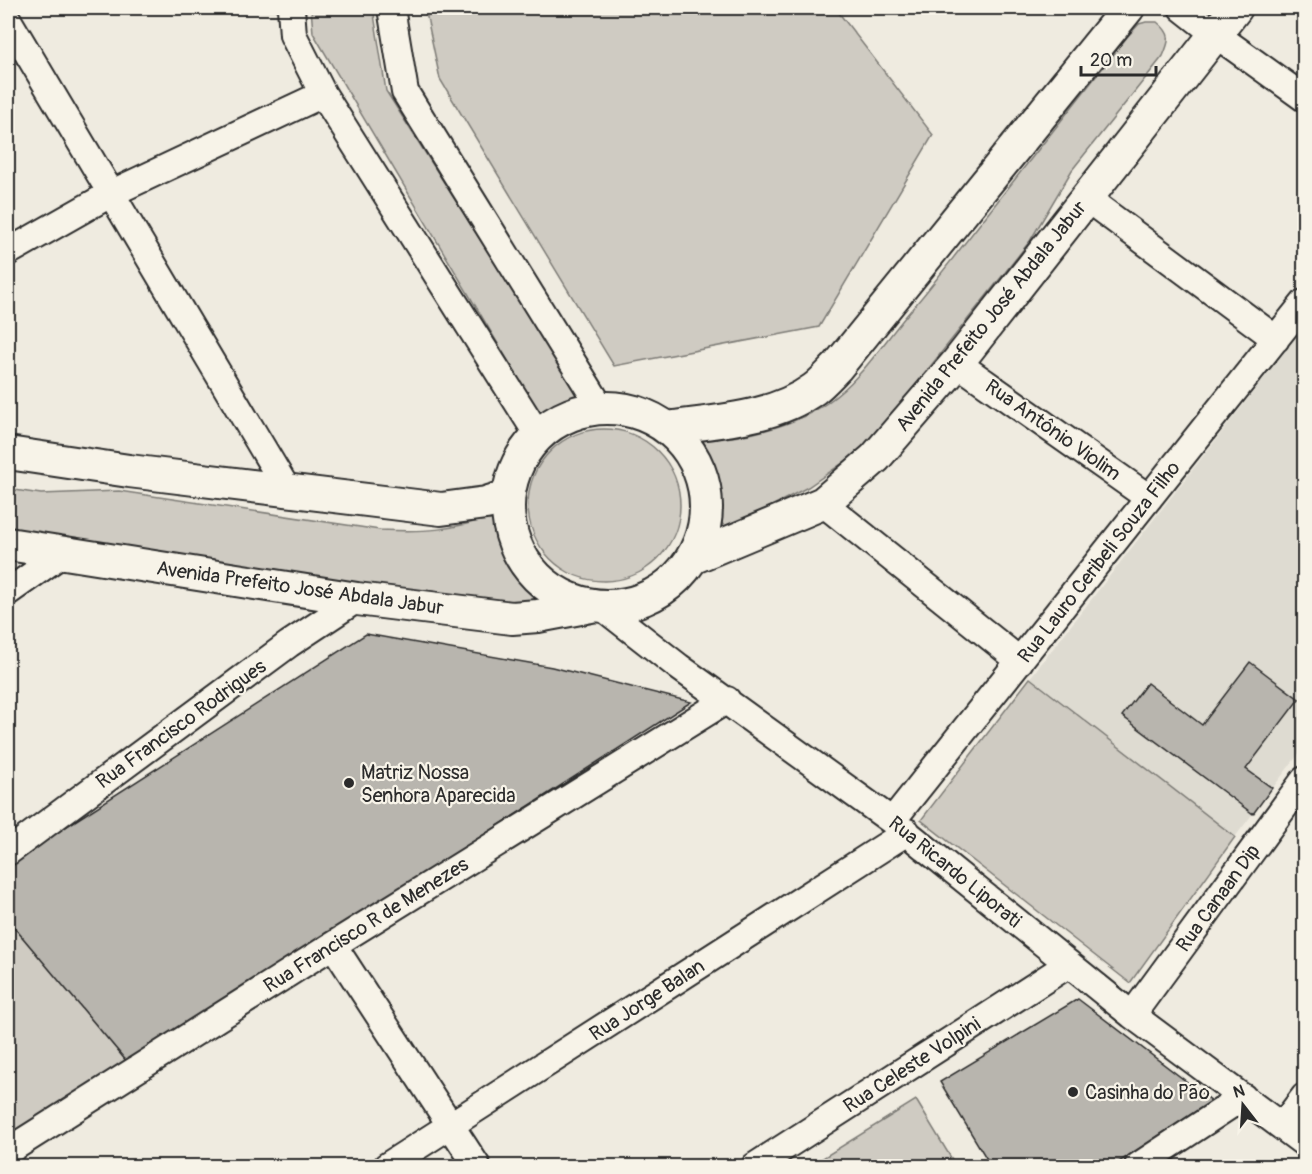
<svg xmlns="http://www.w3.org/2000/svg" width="1312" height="1174" font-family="Pangolin,sans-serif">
	<rect width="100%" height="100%" fill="#efebe0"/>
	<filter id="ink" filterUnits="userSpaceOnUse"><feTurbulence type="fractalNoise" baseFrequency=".0167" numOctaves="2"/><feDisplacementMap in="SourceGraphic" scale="12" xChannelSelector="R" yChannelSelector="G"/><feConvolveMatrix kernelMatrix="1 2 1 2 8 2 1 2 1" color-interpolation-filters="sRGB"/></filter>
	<g filter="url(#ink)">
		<path fill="#dedbd1" d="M 1304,327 L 1304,747 L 1235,837 L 1030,678 Z"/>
		<path fill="#cfcbc2" stroke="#7d7b76" stroke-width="1.5" d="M 311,8 L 373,8 L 386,91 L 580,397 L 541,416 L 313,33 Z
			M 425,8 L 843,8 L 839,13 L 933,135 L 819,327 L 614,366 L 440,79 Z
			M 1146,22 L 1157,22 C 1172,34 1170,40 1163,56 L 1072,170 L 1030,241 L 867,446 L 808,487 L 727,529 L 718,519 C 722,491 715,463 697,441 C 741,438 790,429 827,403 C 860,380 881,346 906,316 C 934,284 959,250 986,216 C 1033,157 1080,97 1127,37 L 1139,24 Z
			M528 505a76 76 0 1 1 152 0a76 76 0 1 1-152 0Z
			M 8,489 L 41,494 L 119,491 L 380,530 C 424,532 450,531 493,516 C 498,550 512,577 539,599 L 519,603 L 472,601 L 8,533 Z
			M 1030,678 L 1235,837 L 1130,983 L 921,820 Z
			M 8,920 L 128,1063 L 8,1140 Z
			M 916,1100 L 956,1166 L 810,1166 Z"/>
		<path fill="#b8b5ae" stroke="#2b2b2b" stroke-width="1.5" d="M 366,634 L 552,667 L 691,702 L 128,1063 L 8,920 L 8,864 Z
			M 1250,662 L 1299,699 L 1246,769 L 1272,788 L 1253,814 L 1122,716 L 1147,683 L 1202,725 Z
			M 1078,999 L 1212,1101 L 1113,1166 L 991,1166 L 940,1082 Z"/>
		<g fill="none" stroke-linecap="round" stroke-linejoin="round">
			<g stroke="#2b2b2b" stroke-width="30">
				<path id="minor" d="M 291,8 L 293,35 L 323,94 L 538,435
					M 391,8 L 405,92 L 601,408
					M 1182,8 L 1215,34 L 1304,98
					M 8,20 L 288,491
					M 1086,198 L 1276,339
					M 8,252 L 112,193 L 323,94
					M 957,363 L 1149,498
					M 823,503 L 1020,661
					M 8,592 L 63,553
					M 601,606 L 679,667 L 892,821 L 1132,1015 L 1304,1143
					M 892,821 L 1304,303
					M 8,852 L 289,644 L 357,599
					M 333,945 L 477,1166
					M 1132,1015 L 1304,780
					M 1282,1126 L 1304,1097
					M 8,1151 L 333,945 L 727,700
					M 387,1166 L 907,832
					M 755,1166 L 1069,964
					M 1138,1166 L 1243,1097"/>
			</g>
			<g stroke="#2b2b2b" stroke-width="36">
				<path id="tertiary" d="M508 507a99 99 0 1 1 198 0a99 99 0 1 1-198 0Z
					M 667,428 C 715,421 773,419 814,389 C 822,383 830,374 837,367 L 1128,8
					M 8,453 L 129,471 L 441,509 L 486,503 L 508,496
					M 8,544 L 357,599 L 512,618 L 538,616 L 591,606
					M 692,558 L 823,503 L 875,458 L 957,363 L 1236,8"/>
			</g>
			<use href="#minor" stroke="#f7f3e8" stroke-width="26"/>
			<use href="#tertiary" stroke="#f7f3e8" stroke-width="32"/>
		</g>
	</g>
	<g fill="#2b2b2b" stroke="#f7f3e8" stroke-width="2">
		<circle cx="349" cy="783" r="6"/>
		<circle cx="1073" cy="1092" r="6"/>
	</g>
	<g text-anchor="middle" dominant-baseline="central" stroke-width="4.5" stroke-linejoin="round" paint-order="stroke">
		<g font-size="20" fill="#2b2b2b" stroke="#f7f3e8">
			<text transform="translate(991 316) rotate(-51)">Avenida Prefeito José Abdala Jabur</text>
			<text transform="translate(1053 430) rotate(35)">Rua Antônio Violim</text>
			<text transform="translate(1099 562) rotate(-52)">Rua Lauro Ceribeli Souza Filho</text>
			<text transform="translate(300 588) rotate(8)">Avenida Prefeito José Abdala Jabur</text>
			<text transform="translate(181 724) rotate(-36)">Rua Francisco Rodrigues</text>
			<text transform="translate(955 872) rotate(39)">Rua Ricardo Liporati</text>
			<text transform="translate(1218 898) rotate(-54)">Rua Canaan Dip</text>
			<text transform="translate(366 925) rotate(-32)">Rua Francisco R de Menezes</text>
			<text transform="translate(647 1000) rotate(-33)">Rua Jorge Balan</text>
			<text transform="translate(912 1065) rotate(-33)">Rua Celeste Volpini</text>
		</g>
		<g font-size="20" fill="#2b2b2b" stroke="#f7f3e8" text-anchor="start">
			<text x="361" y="772">Matriz Nossa<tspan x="361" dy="23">Senhora Aparecida</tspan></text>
			<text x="1085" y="1092">Casinha do Pão</text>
		</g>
	</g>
	<rect width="1312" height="1174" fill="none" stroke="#f7f3e8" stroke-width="30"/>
	<rect x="15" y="15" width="1282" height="1144" fill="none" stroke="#2b2b2b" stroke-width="2" filter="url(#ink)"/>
	<g transform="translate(1243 1105) rotate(343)" stroke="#f7f3e8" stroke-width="4.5" paint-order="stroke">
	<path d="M0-4.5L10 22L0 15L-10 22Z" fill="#2b2b2b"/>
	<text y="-9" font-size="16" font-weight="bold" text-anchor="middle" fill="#2b2b2b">N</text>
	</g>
	<path d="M1081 66v9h75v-9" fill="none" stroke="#2b2b2b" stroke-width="3"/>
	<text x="1090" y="66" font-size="18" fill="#2b2b2b" stroke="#f7f3e8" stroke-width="4.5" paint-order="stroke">20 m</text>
</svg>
